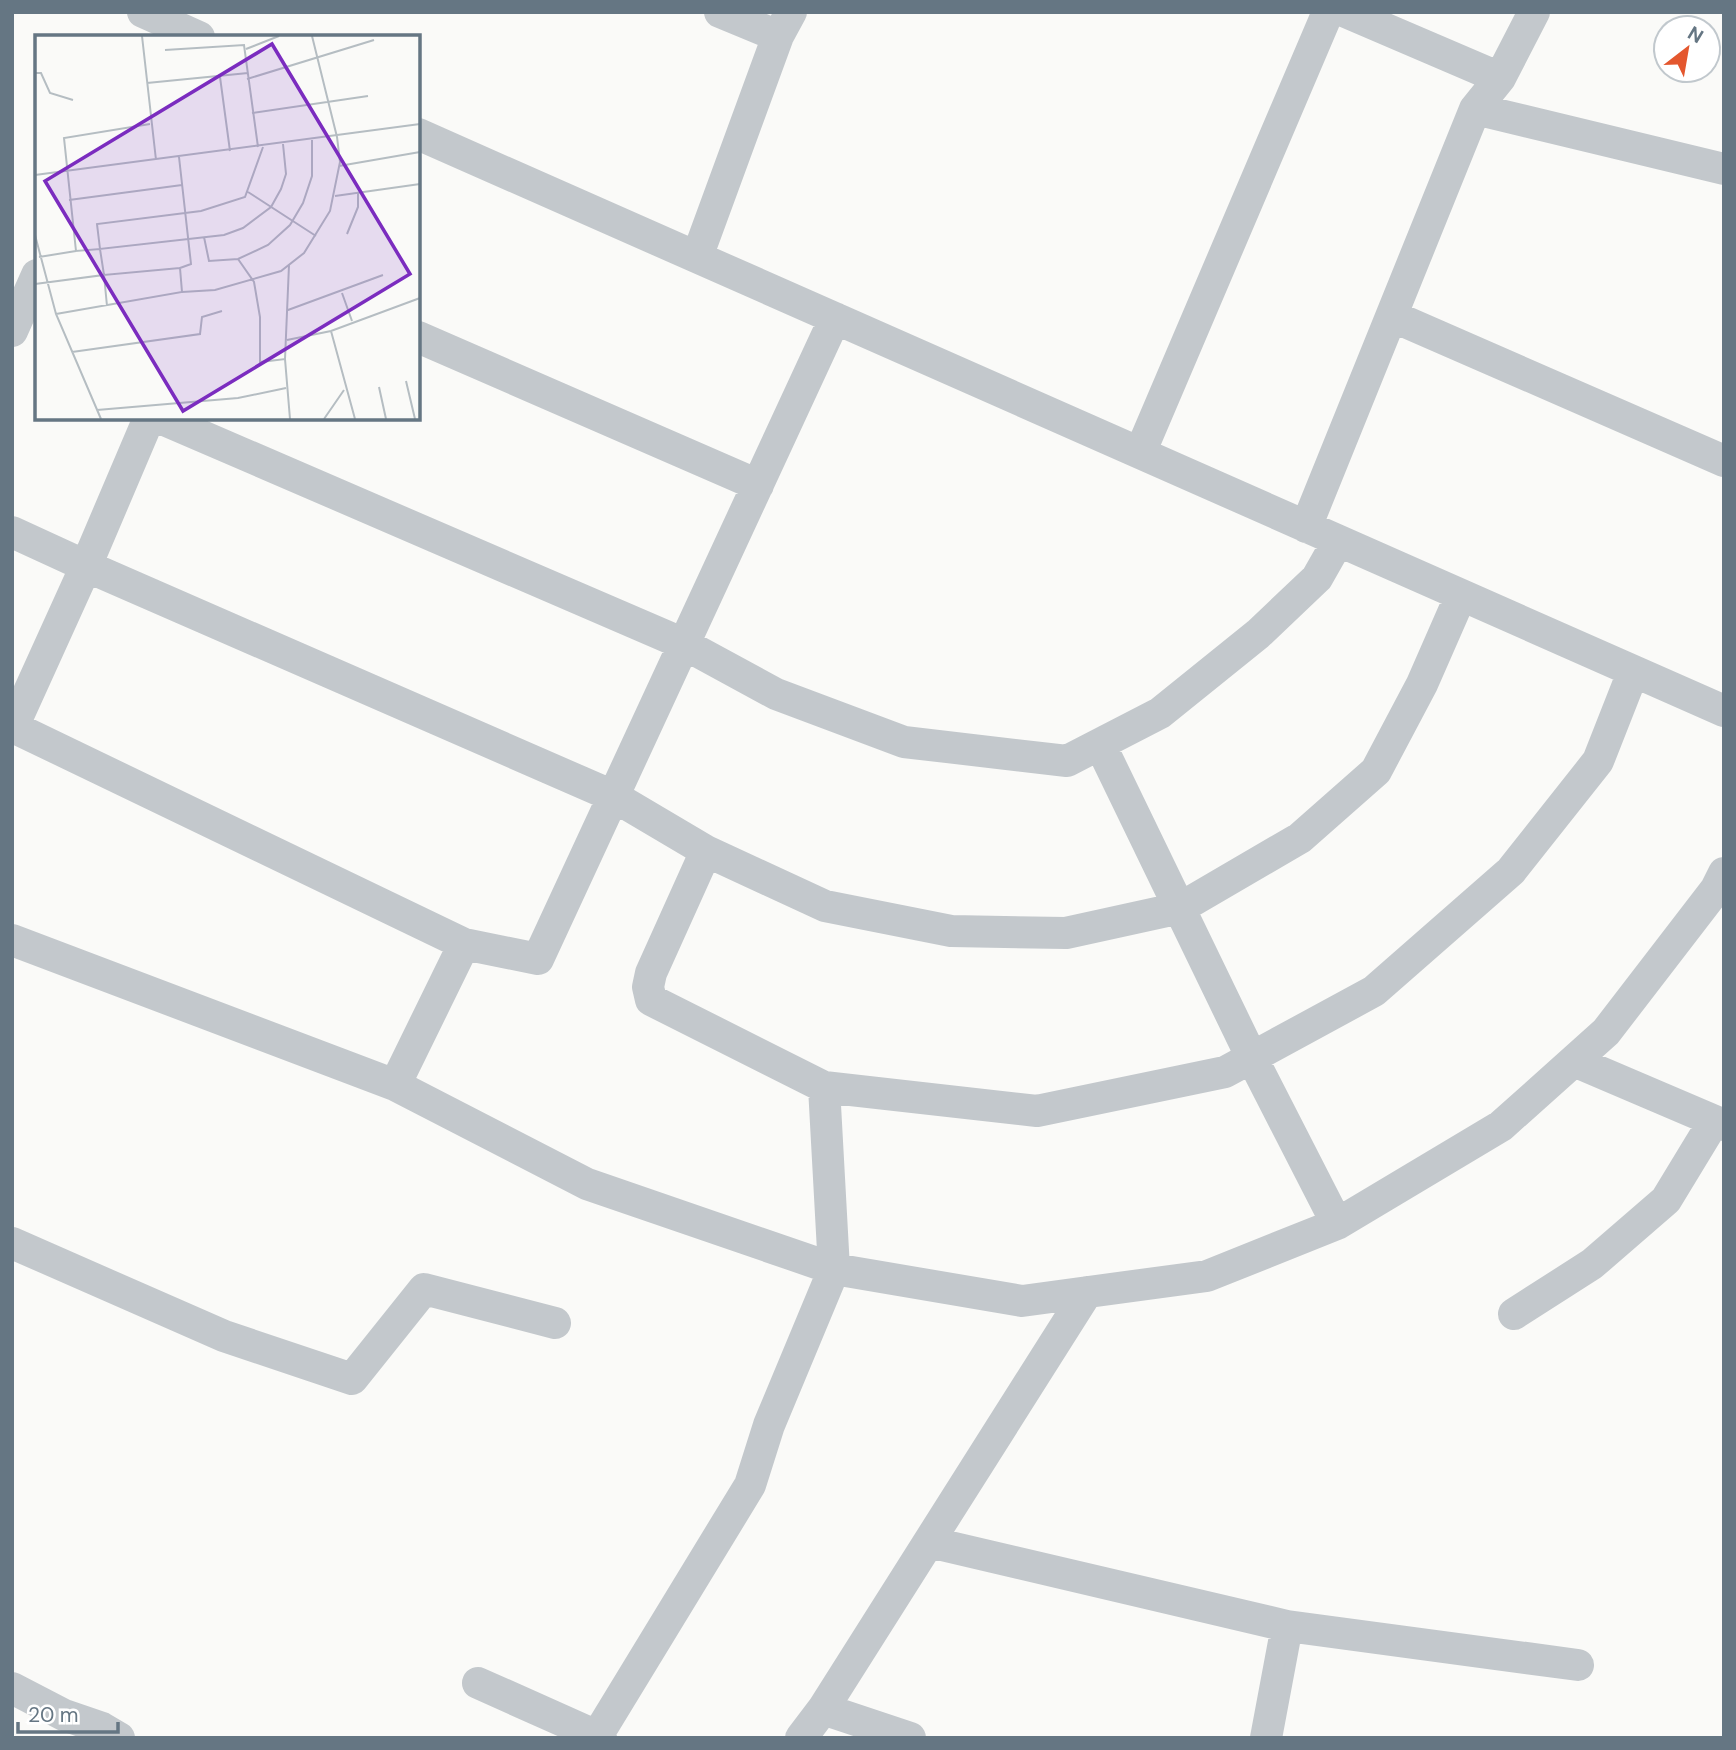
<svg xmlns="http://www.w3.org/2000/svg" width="1736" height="1750" font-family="'DM Sans',sans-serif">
	<rect width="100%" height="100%" fill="#fafaf8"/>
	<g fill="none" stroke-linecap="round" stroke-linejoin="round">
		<path stroke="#c3c8cc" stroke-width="32" d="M 143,12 L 199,37
			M 720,12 L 778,36
			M 1346,12 L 1500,78
			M 1475,109 L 1724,169
			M 418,134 L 1724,711
			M 697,257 L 778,36 L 791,12
			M 1392,316 L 1724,461
			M 12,331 L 37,275
			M 418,337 L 758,485
			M 149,418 L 86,566 L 613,796 L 706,851 L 825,906 L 951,931 L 1066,933 L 1180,908 L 1300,838 L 1376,771 L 1422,684 L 1461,595
			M 160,418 L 684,644 L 776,694 L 904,742 L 1067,761 L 1160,713 L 1258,634 L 1317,578 L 1338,541
			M 1140,453 L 1328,12
			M 1306,527 L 1475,109 L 1500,78 L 1534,12
			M 12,532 L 86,566 L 13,727 L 464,944
			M 1100,744 L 1252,1058 L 1337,1224
			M 706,851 L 651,973 L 648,987 L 651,1000 L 824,1087 L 1037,1111 L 1225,1072 L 1374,991 L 1511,871 L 1598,761 L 1633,672
			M 12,940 L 395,1085 L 464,944 L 538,959 L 835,318
			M 1574,1061 L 1724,1125
			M 395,1085 L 587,1184 L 834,1269 L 1022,1301 L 1207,1276 L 1337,1224 L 1501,1126 L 1606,1032 L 1716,889 L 1724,873
			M 12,1243 L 224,1336 L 352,1379 L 424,1289 L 555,1323
			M 1514,1314 L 1592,1264 L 1666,1200 L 1714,1121
			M 929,1542 L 1287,1626 L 1578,1665
			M 478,1683 L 597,1736
			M 12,1688 L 64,1715 L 102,1728 L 119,1738
			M 823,1709 L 910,1738
			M 601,1738 L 597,1736 L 750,1485 L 769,1425 L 834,1269 L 824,1087
			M 801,1738 L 823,1709 L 1087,1292
			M 1266,1738 L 1287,1626"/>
	</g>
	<g transform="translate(35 35)">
		<rect width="385" height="385" fill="#fafaf8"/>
		<path fill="none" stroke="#b5bdc2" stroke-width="2" d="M 107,1 L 121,125M 211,14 L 244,1M 130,15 L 209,10 L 223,112M 0,38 L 6,38 L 15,58 L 38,65M 185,42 L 195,116M 212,44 L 339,5M 112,48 L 213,38M 217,78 L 333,61M 115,89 L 29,103 L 41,216 L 65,214 L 69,240 L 145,233M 228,112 L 210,162 L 166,176 L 62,189 L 65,214 L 189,200 L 208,193 L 236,172 L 246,154 L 251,139 L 248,109M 304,131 L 385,117M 0,140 L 385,89M 213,157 L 281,201M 300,161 L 385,149M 34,165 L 147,150M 312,199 L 323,172 L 323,158M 0,200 L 21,279 L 66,384M 169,202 L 174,226 L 203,224 L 233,210 L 255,190 L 268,168 L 277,141 L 277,105M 4,222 L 41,216M 203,224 L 219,247 L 225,282 L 225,327 L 250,324 L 255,384M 0,249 L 69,240 L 72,271M 147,257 L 180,255 L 246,236 L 269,218 L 295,176 L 305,127 L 302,102 L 277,1M 307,258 L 317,286M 253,275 L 348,240M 21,279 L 147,257 L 145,233 L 156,229 L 144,122M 296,296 L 320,384M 252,305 L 296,296 L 385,263M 37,317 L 165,299 L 167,282 L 187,276M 250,324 L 254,230M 371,346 L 380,384M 344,352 L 351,384M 62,375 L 203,363 L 251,353M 289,384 L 309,355"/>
		<path fill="#7b2cbf" fill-opacity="0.15" stroke="#7b2cbf" stroke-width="3.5" d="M 237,9 L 375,239 L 148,376 L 10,146 Z"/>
		<rect width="385" height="385" fill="none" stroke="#657683" stroke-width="3.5"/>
	</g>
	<rect width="1736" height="1750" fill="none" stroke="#657683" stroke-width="28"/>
	<g transform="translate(1687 49) rotate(31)"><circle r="33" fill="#ffffff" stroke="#c1c8cd" stroke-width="2"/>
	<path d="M0-5L12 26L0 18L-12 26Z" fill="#e4572e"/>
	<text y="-10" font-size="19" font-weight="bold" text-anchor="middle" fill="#657683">N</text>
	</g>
	<path d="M18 1722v10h100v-10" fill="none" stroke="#657683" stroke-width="3.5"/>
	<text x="28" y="1722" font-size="21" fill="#657683" stroke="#ffffff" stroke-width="5" paint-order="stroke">20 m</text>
</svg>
